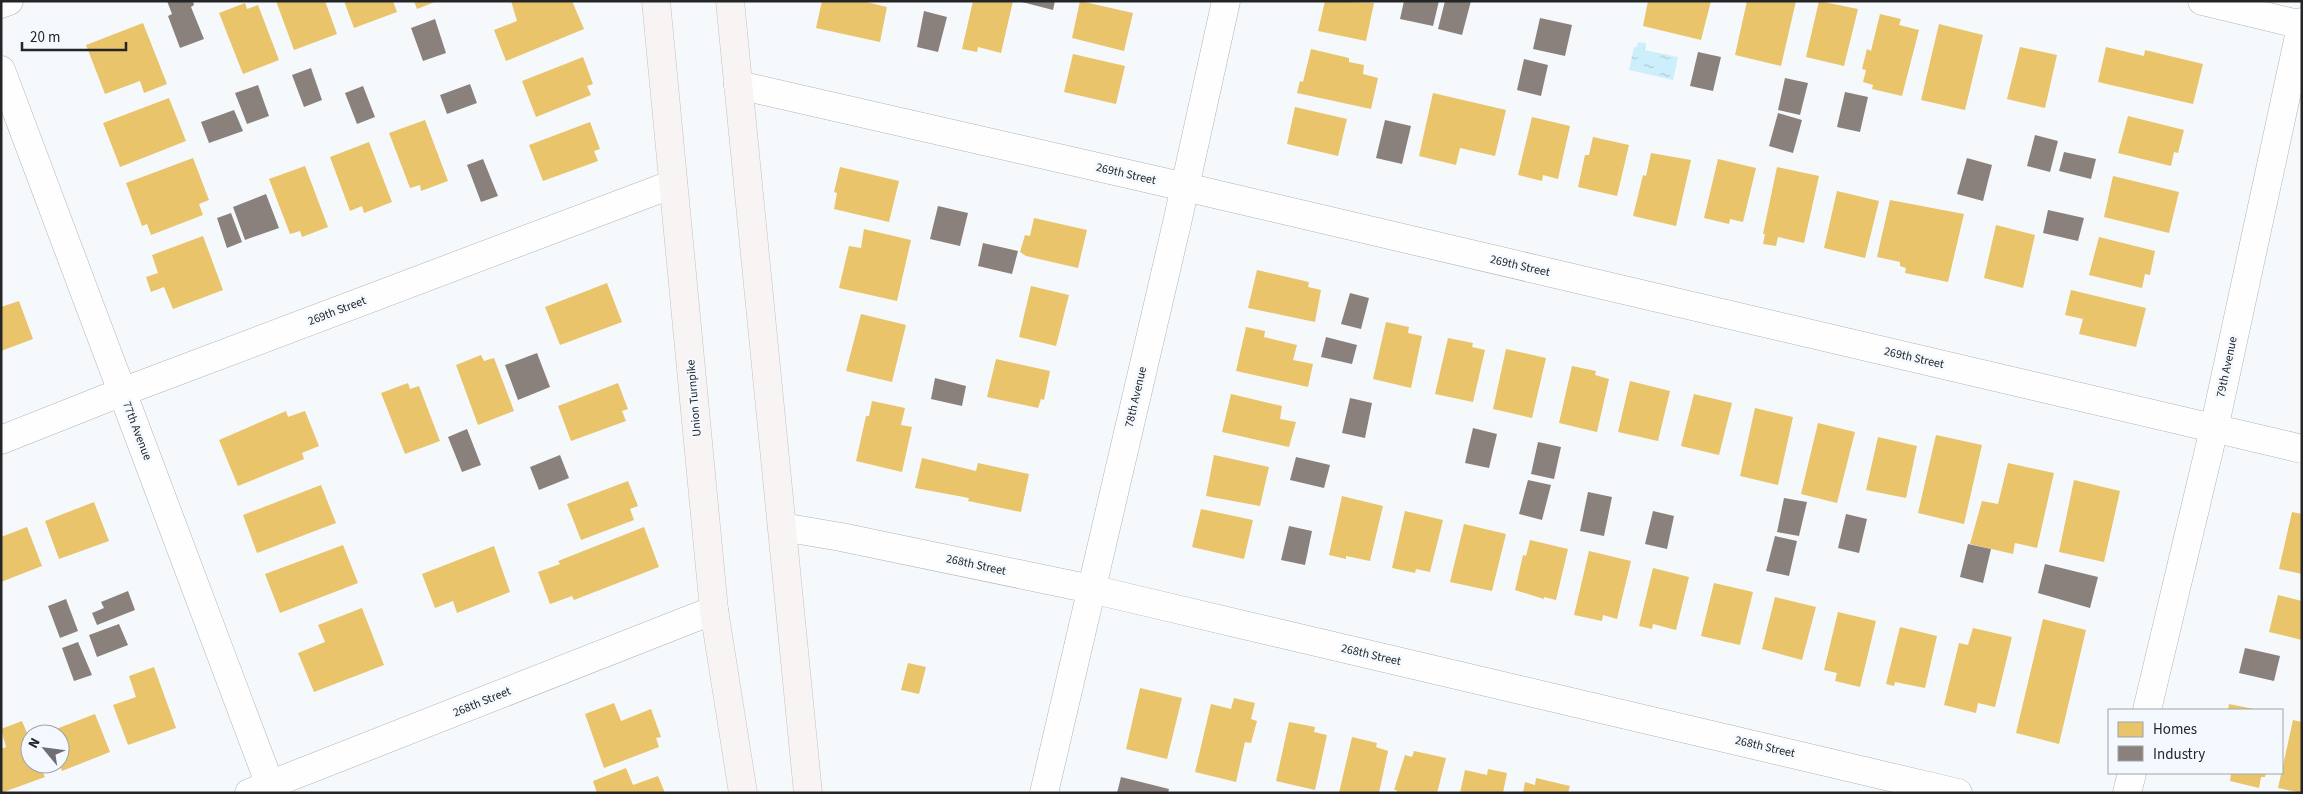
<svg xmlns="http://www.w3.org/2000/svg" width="2303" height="794" font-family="'Source Sans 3',sans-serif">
	<defs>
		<pattern id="water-ripples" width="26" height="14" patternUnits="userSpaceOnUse" patternTransform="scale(1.25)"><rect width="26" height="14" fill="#cdeefb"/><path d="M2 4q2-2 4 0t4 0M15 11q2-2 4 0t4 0" fill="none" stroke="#b0ccd7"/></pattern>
	</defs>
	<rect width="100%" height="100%" fill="#f6f9fc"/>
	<path fill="url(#water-ripples)" d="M 1638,42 L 1646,43 L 1645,50 L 1678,57 L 1673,80 L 1629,70 L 1634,47 L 1637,47 Z"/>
	<path fill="#e9c46a" d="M 276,1 L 325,1 L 337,34 L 294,50 Z
		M 344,1 L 393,1 L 397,12 L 354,28 Z
		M 414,1 L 437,1 L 417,9 Z
		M 511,1 L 572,1 L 584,29 L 506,61 L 494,30 L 517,21 Z
		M 822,1 L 862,1 L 887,7 L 880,42 L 816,28 Z
		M 973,1 L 1013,1 L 1001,53 L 978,47 L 977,52 L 962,49 Z
		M 1080,1 L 1133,13 L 1124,51 L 1072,38 Z
		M 1325,1 L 1374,3 L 1366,41 L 1318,31 Z
		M 1648,1 L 1711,1 L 1701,40 L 1643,26 Z
		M 1747,1 L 1796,1 L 1781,66 L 1735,55 Z
		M 1819,1 L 1858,9 L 1844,66 L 1806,57 Z
		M 245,3 L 247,9 L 258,5 L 279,60 L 243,74 L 219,13 Z
		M 1880,14 L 1901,19 L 1899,25 L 1919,30 L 1902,96 L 1872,89 L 1873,85 L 1863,82 L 1866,70 L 1862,69 L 1867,49 L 1871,51 Z
		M 143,23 L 167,84 L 144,93 L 140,81 L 105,94 L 86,45 Z
		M 1939,24 L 1983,35 L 1965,110 L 1921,100 Z
		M 2020,47 L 2057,55 L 2045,108 L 2007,99 Z
		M 2106,47 L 2144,56 L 2145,50 L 2203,64 L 2193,104 L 2098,82 Z
		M 1311,49 L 1349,58 L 1349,62 L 1364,65 L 1363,74 L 1378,78 L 1371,109 L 1297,93 L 1300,81 L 1303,82 Z
		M 1073,54 L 1125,66 L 1116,104 L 1064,92 Z
		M 583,57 L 593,84 L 587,86 L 591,95 L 536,117 L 522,81 Z
		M 1433,93 L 1506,110 L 1495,156 L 1460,148 L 1456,165 L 1419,156 Z
		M 169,98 L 186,141 L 120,167 L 103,123 Z
		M 1295,107 L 1347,119 L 1338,156 L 1287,144 Z
		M 2128,116 L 2184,130 L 2178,153 L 2174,152 L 2171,166 L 2118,153 Z
		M 1532,117 L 1570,126 L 1558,179 L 1543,175 L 1542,181 L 1518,175 Z
		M 425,120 L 448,181 L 421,191 L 420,185 L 410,188 L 389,133 Z
		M 590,122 L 600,149 L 594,151 L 598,161 L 543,181 L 529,145 Z
		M 1593,137 L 1629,145 L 1617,196 L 1578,187 L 1585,155 L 1589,155 Z
		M 369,142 L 392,202 L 364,213 L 362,206 L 350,211 L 330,157 Z
		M 1651,153 L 1691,160 L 1676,226 L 1633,216 L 1643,175 L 1646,176 Z
		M 193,158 L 209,200 L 199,204 L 203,215 L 151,235 L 147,224 L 142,226 L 126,183 Z
		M 1718,159 L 1756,168 L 1743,222 L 1730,219 L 1729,224 L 1704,218 Z
		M 305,166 L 328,227 L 302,237 L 300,231 L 290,234 L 269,179 Z
		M 840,167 L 899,181 L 889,222 L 834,209 L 837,193 L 834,192 Z
		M 1777,167 L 1819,176 L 1804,243 L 1778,237 L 1776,246 L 1763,244 L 1765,234 L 1763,234 Z
		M 2113,176 L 2179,192 L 2169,233 L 2104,217 Z
		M 1837,191 L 1879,201 L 1865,258 L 1824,248 Z
		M 1890,200 L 1964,214 L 1948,282 L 1905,273 L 1906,268 L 1900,266 L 1900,262 L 1877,257 Z
		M 1034,218 L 1087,230 L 1078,268 L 1026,256 L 1020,252 L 1025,235 L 1030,236 Z
		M 1996,225 L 2035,235 L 2023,288 L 1984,278 Z
		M 864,229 L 911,240 L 897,301 L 839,288 L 849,246 L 861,248 Z
		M 203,236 L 223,290 L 173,309 L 164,287 L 151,292 L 146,277 L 158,273 L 152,255 Z
		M 2099,237 L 2155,251 L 2150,275 L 2145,274 L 2142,288 L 2089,275 Z
		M 1257,270 L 1309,282 L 1308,287 L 1321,290 L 1315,322 L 1248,308 Z
		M 607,283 L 622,322 L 560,345 L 545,307 Z
		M 1031,286 L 1069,295 L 1056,346 L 1019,337 Z
		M 2071,290 L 2146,308 L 2136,347 L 2079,334 L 2083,319 L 2065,315 Z
		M 19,301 L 33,339 L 1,351 L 1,307 Z
		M 861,314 L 906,325 L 892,382 L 846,371 Z
		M 1386,322 L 1409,327 L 1408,333 L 1422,336 L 1411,388 L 1373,379 Z
		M 1246,327 L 1265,331 L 1264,337 L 1297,345 L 1293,360 L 1313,364 L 1308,387 L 1236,371 Z
		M 1448,338 L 1473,343 L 1472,347 L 1485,350 L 1473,402 L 1435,394 Z
		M 1506,349 L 1546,358 L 1532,418 L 1493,409 Z
		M 481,355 L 484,361 L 494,358 L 514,411 L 478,425 L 456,365 Z
		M 996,359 L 1050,371 L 1044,400 L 1041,399 L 1038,408 L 987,397 Z
		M 1572,366 L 1596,371 L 1595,375 L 1609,379 L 1597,432 L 1559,423 Z
		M 1630,381 L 1670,391 L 1658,441 L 1618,432 Z
		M 408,383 L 410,389 L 419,386 L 440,441 L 405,454 L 381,393 Z
		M 618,383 L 628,409 L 622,411 L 626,421 L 571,441 L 558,406 Z
		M 1231,394 L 1282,406 L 1280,419 L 1296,422 L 1289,447 L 1222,432 Z
		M 1694,394 L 1732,403 L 1719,455 L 1681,446 Z
		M 872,401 L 905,408 L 901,425 L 912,427 L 902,472 L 856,461 L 866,416 L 869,416 Z
		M 1755,408 L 1793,417 L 1778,485 L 1740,476 Z
		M 286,411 L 288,417 L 305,411 L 319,446 L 302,453 L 304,459 L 238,486 L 219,440 Z
		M 1818,423 L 1855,432 L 1837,503 L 1801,494 Z
		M 1936,435 L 1982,445 L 1964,524 L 1918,513 Z
		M 1878,437 L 1917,446 L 1906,498 L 1866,490 Z
		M 1214,455 L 1269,467 L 1260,506 L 1206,496 Z
		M 922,458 L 976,471 L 978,463 L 1029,474 L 1021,512 L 968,501 L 969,498 L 915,488 Z
		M 2008,463 L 2054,473 L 2037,548 L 2015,543 L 2013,554 L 1970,544 L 1982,501 L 1998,504 Z
		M 2074,480 L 2120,491 L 2104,562 L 2059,552 Z
		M 628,481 L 638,506 L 630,509 L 634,520 L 581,540 L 567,504 Z
		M 321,485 L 336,523 L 257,553 L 243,515 Z
		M 1342,496 L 1383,506 L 1370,561 L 1346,556 L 1346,559 L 1329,555 Z
		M 94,502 L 109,541 L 59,559 L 45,521 Z
		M 1201,509 L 1253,520 L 1244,559 L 1192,547 Z
		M 1405,511 L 1443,520 L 1430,572 L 1416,569 L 1415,573 L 1392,568 Z
		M 2292,512 L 2302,514 L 2302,574 L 2279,569 Z
		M 1464,524 L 1506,534 L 1492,591 L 1450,582 Z
		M 27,527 L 42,566 L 1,582 L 1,537 Z
		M 644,527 L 659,567 L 574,600 L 572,596 L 550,604 L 538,572 L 560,564 L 558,561 Z
		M 1530,540 L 1568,549 L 1556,600 L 1544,597 L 1544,599 L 1515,590 L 1523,555 L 1526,556 Z
		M 343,545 L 358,583 L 280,613 L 265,574 Z
		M 494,546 L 510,592 L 457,613 L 453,601 L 435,608 L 422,574 Z
		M 1589,551 L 1631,561 L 1617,619 L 1603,615 L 1602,621 L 1574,615 Z
		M 1653,568 L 1689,577 L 1676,630 L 1653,624 L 1652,629 L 1639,626 Z
		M 1714,583 L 1753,592 L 1740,645 L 1701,636 Z
		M 2278,595 L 2302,601 L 2302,640 L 2269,632 Z
		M 1775,597 L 1816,607 L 1802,660 L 1762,649 Z
		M 362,608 L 384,665 L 314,692 L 298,653 L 325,642 L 318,625 Z
		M 1838,612 L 1876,621 L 1860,687 L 1835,681 L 1837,673 L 1824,670 Z
		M 2043,619 L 2086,630 L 2059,744 L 2016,733 Z
		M 1900,627 L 1937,636 L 1925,688 L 1895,682 L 1894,686 L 1886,684 Z
		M 1973,628 L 2012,637 L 1995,707 L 1978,703 L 1976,713 L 1944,705 L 1959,643 L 1968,645 Z
		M 908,663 L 926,667 L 919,694 L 901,690 Z
		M 154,667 L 176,728 L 128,745 L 113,705 L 136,697 L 129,676 Z
		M 1140,688 L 1182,698 L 1167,759 L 1126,749 Z
		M 1234,698 L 1255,703 L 1251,719 L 1257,721 L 1251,743 L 1245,742 L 1236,782 L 1195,772 L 1211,704 L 1231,709 Z
		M 614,703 L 621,721 L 651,709 L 661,737 L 656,738 L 659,747 L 604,768 L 585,714 Z
		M 2229,704 L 2254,709 L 2254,710 L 2228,710 Z
		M 95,714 L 110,752 L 62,771 L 59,764 L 60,734 L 43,734 Z
		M 2293,720 L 2302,722 L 2302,793 L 2278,788 Z
		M 22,721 L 30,740 L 30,764 L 39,764 L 45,777 L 1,793 L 1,749 L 6,747 L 1,729 Z
		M 1289,722 L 1315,727 L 1314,732 L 1327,735 L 1315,790 L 1276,781 Z
		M 1352,737 L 1377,743 L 1376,747 L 1388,751 L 1379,793 L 1339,793 Z
		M 1414,751 L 1446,758 L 1437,793 L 1396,793 L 1397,790 L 1394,790 L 1405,755 L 1412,757 Z
		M 626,768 L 633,785 L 658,776 L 665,793 L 597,793 L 593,781 Z
		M 1488,769 L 1507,773 L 1503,793 L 1460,793 L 1465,770 L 1487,775 Z
		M 2231,773 L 2266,773 L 2265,777 L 2261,777 L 2259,788 L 2230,781 Z
		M 1536,778 L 1570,786 L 1568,793 L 1523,793 L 1525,782 L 1535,785 Z"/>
	<path fill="#8a817c" d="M 167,1 L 193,1 L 194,5 L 191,7 L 204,39 L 180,48 L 168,16 L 172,14 Z
		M 1018,1 L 1055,1 L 1053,10 Z
		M 1404,1 L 1439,1 L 1433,26 L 1400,19 Z
		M 1445,1 L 1471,1 L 1462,35 L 1438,29 Z
		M 924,11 L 947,17 L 938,52 L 917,47 Z
		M 1540,18 L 1572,25 L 1565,56 L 1533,49 Z
		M 435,19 L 446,53 L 423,61 L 411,28 Z
		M 1698,52 L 1721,57 L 1713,91 L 1690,86 Z
		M 1524,59 L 1548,65 L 1541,96 L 1517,90 Z
		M 311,68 L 322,100 L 304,107 L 292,75 Z
		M 1785,78 L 1808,83 L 1800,115 L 1778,110 Z
		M 470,84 L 477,103 L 447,114 L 440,95 Z
		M 258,85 L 269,116 L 247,124 L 235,93 Z
		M 363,86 L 375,117 L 357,124 L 345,93 Z
		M 1845,92 L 1868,97 L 1860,132 L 1837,127 Z
		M 234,110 L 243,131 L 209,143 L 201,122 Z
		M 1778,113 L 1802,120 L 1793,153 L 1769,146 Z
		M 1385,120 L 1411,126 L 1402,164 L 1376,158 Z
		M 2035,135 L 2058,141 L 2050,172 L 2027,166 Z
		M 2064,152 L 2096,159 L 2091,179 L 2059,171 Z
		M 1967,158 L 1992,165 L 1983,201 L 1957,194 Z
		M 483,159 L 498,196 L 481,202 L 467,165 Z
		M 266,194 L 279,228 L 245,240 L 233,207 Z
		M 938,206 L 968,213 L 960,246 L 930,239 Z
		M 2048,210 L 2084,218 L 2078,241 L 2043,233 Z
		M 231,213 L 242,242 L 227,248 L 217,218 Z
		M 983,243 L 1018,251 L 1012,274 L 978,266 Z
		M 1350,293 L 1369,298 L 1361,329 L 1341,324 Z
		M 1326,337 L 1357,345 L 1352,364 L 1321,357 Z
		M 537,353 L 550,387 L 518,400 L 505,365 Z
		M 935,378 L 966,386 L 962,406 L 931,399 Z
		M 1350,398 L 1372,403 L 1365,438 L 1342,433 Z
		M 1473,428 L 1497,434 L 1489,468 L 1465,463 Z
		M 467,429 L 481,465 L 462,472 L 448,437 Z
		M 1538,442 L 1561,447 L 1554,479 L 1531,474 Z
		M 560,455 L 569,478 L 539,490 L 530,467 Z
		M 1296,457 L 1330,465 L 1324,488 L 1290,480 Z
		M 1528,480 L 1551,485 L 1542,520 L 1519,514 Z
		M 1588,492 L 1612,497 L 1604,536 L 1580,531 Z
		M 1784,498 L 1807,502 L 1799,536 L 1777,532 Z
		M 1653,511 L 1674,516 L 1667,549 L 1645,544 Z
		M 1846,514 L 1867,519 L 1859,553 L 1838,548 Z
		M 1289,526 L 1312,531 L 1305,565 L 1281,560 Z
		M 1775,536 L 1797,541 L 1789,576 L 1766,571 Z
		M 1968,544 L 1991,549 L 1983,583 L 1960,577 Z
		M 2045,564 L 2098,577 L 2090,608 L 2038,593 Z
		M 128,591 L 135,610 L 97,625 L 92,613 L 104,608 L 101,602 Z
		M 66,599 L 78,631 L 60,638 L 48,606 Z
		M 119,624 L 128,645 L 97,657 L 89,635 Z
		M 78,642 L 92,675 L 74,681 L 62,648 Z
		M 2245,648 L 2280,656 L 2274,681 L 2239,673 Z
		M 1121,777 L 1169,789 L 1168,793 L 1117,793 Z"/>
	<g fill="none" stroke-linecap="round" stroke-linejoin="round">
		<g stroke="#b1b3b6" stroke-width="29">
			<path id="street" d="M 2202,1 L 2302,25
				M 1,4 L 9,1
				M 1,70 L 273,793
				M 738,85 L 1185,187 L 2302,449
				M 1,440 L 122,392 L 673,184
				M 782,527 L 841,537 L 1091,589 L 1958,793
				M 2147,710 L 2214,429 L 2302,22
				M 249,793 L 714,610
				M 1044,793 L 1177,223 L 1226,1
				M 2127,793 L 2132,773"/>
		</g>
		<g stroke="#c6c0c2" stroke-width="29">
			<path id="primary" d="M 656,1 L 714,610 L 743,793
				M 730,1 L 808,793"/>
		</g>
		<use href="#street" stroke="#fefeff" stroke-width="28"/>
		<use href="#primary" stroke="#f8f4f4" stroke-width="28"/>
	</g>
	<g text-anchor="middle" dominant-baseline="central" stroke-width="5" stroke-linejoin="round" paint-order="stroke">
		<g font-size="12" fill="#232527" stroke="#f3f9ff">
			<text transform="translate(1126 174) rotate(13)">269th Street</text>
			<text transform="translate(1520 266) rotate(13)">269th Street</text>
			<text transform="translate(337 311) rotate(-21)">269th Street</text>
			<text transform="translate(1914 358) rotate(13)">269th Street</text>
			<text transform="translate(2227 367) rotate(-78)">79th Avenue</text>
			<text transform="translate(1136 397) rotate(-77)">78th Avenue</text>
			<text transform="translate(694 398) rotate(-95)">Union Turnpike</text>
			<text transform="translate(137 431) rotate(69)">77th Avenue</text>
			<text transform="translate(976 565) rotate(12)">268th Street</text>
			<text transform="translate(1371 655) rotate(13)">268th Street</text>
			<text transform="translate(482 702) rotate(-22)">268th Street</text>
			<text transform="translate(1765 747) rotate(13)">268th Street</text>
		</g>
	</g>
	<rect width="2303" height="794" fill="none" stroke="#232527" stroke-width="5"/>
	<rect x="2108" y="709" width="175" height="65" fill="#f3f9ff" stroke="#a0a4a9"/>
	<rect x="2118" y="722" width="25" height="15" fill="#e9c46a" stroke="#a0a4a9"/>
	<text x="2153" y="734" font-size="15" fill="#232527">Homes</text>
	<rect x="2118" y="746" width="25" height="15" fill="#8a817c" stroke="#a0a4a9"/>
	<text x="2153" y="759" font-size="15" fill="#232527">Industry</text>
	<g transform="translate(45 749) rotate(299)"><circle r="24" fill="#f3f9ff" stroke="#a0a4a9"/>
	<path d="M0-4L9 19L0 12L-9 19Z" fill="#6d6f72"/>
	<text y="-8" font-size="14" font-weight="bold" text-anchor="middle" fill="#232527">N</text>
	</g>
	<path d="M22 42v8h104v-8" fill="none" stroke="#232527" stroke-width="2.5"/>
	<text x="30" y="42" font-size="15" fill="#232527" stroke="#f3f9ff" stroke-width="4" paint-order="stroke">20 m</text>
</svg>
